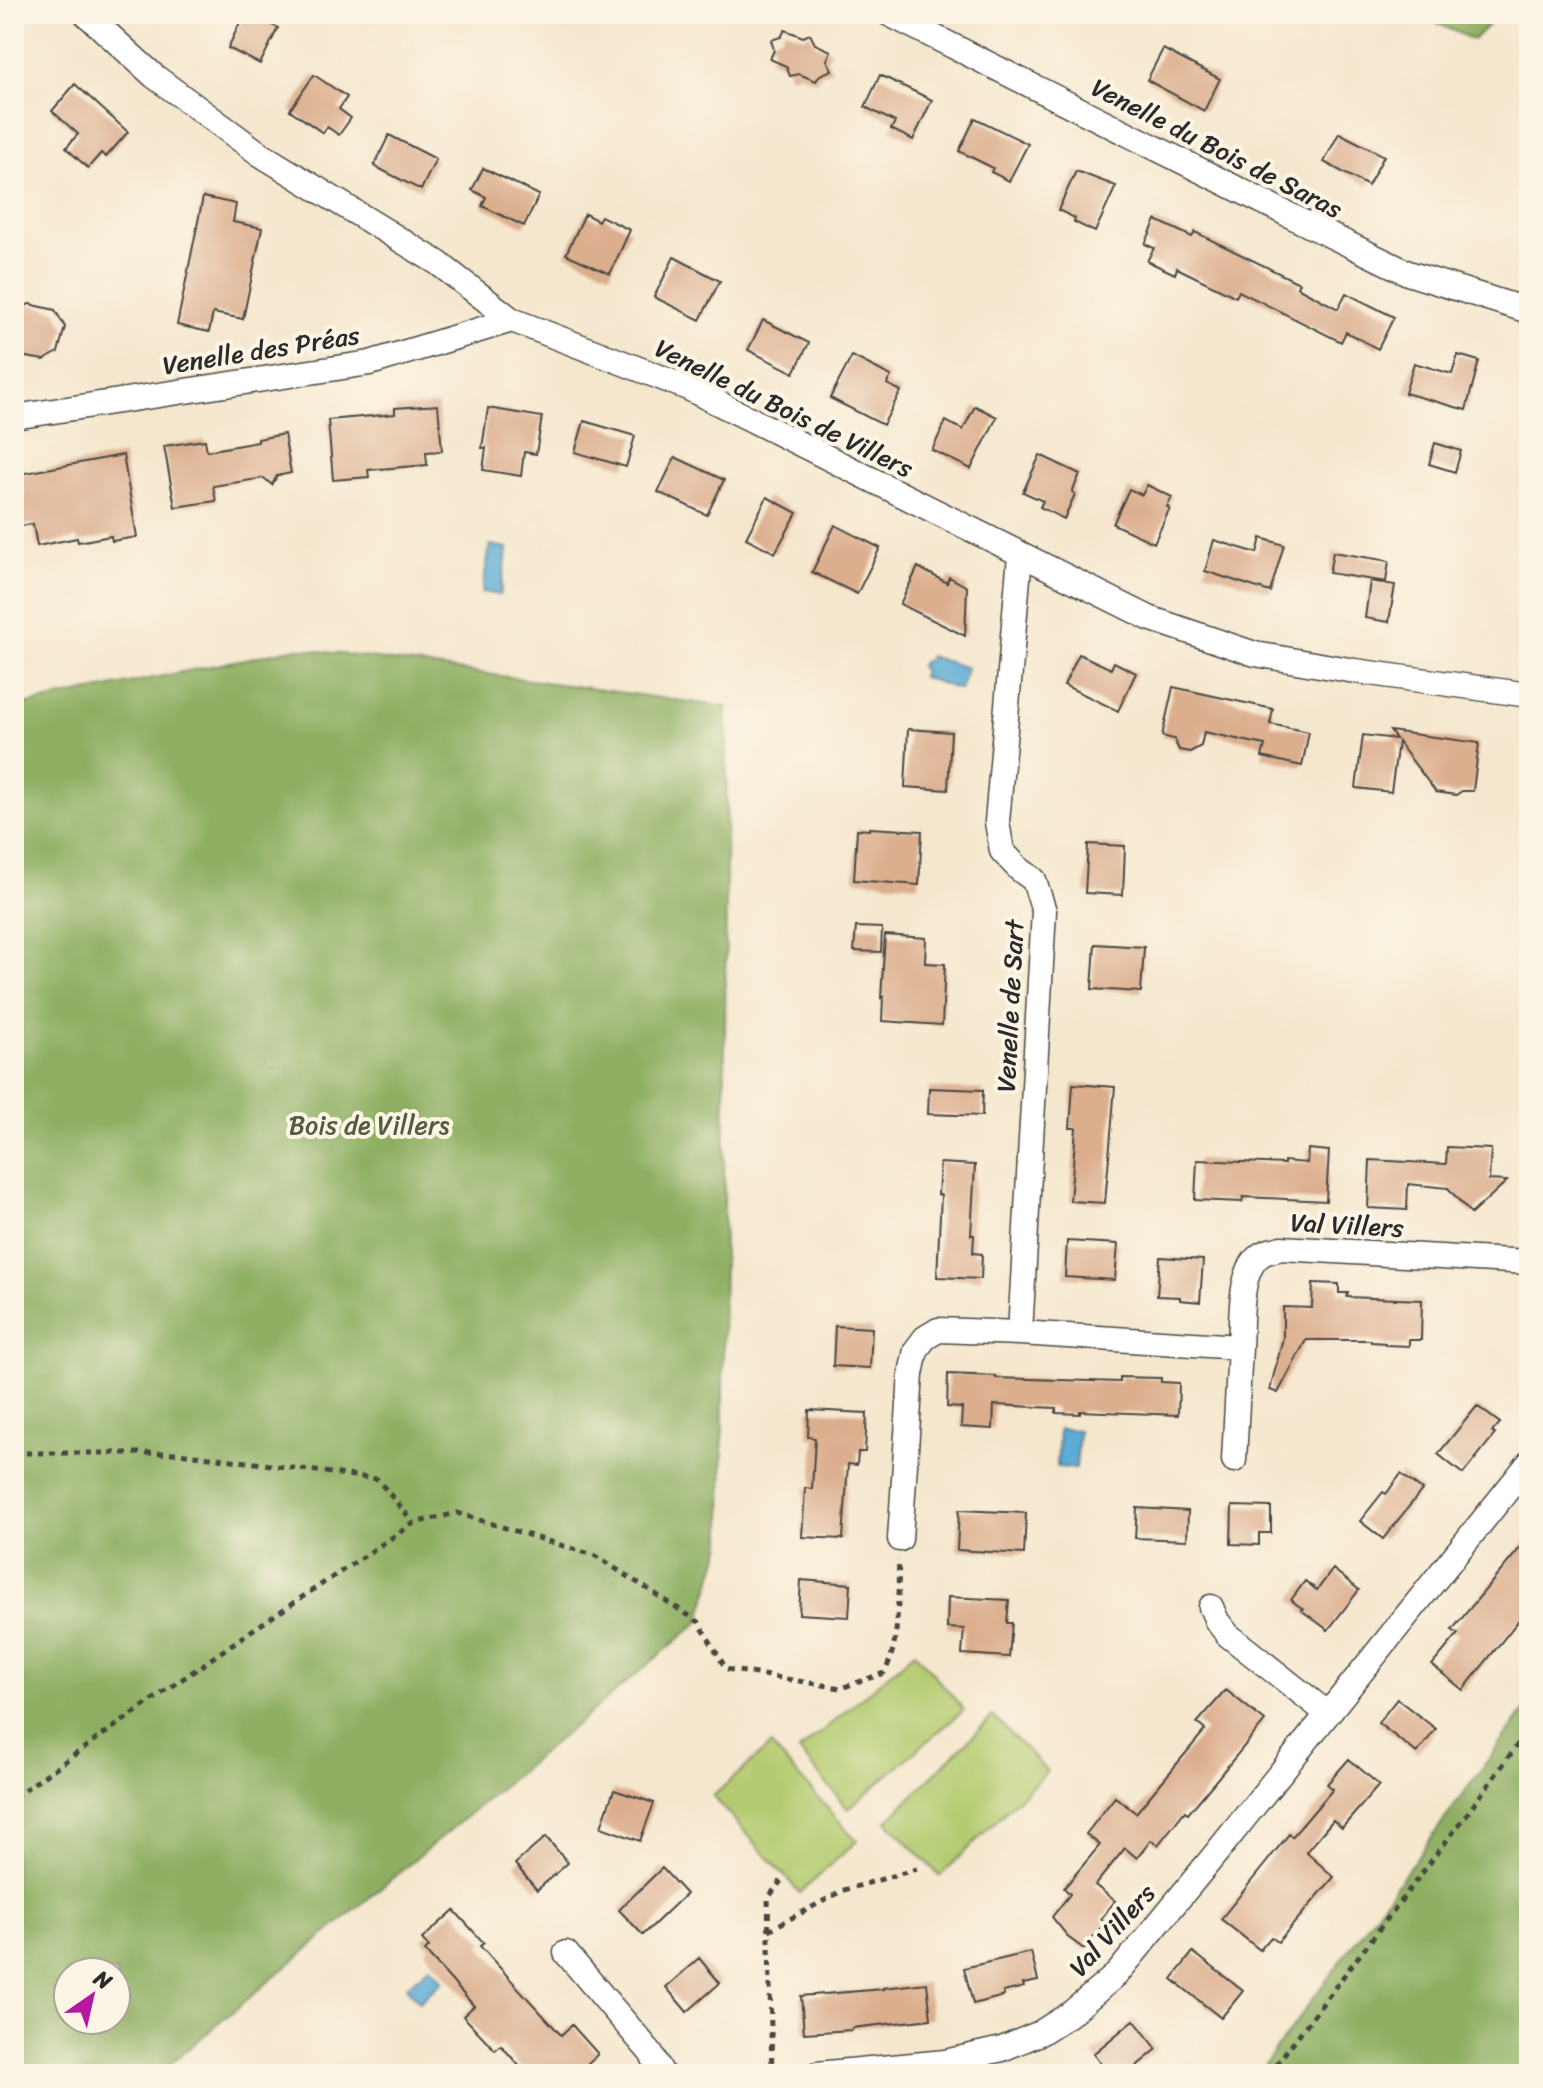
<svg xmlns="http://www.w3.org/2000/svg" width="1543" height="2088" font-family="Sriracha,sans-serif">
	<rect width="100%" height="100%" fill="#fcf5e5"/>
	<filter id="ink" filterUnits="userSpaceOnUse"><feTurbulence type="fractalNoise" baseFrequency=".0125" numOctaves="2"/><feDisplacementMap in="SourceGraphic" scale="16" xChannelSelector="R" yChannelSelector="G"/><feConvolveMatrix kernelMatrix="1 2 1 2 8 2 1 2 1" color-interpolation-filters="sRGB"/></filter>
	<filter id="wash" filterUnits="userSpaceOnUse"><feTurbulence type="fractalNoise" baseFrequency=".006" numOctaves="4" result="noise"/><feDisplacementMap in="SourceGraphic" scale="32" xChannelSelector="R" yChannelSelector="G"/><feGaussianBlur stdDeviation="1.8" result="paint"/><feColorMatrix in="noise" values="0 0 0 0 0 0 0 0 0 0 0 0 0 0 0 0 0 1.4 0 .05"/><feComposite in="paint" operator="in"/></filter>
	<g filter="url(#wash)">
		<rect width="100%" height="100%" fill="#f5e7ce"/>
		<path fill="#b3cb70" stroke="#6f7b4e" stroke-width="2" d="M 915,1652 L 964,1710 L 848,1809 L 799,1751 Z
			M 993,1716 L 1047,1771 L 940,1876 L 887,1821 Z
			M 771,1745 L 857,1841 L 800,1893 L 713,1796 Z"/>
		<path fill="#8eaf62" stroke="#5c6d46" stroke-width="2" fill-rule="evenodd" d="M 1417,14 L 1499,14 L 1473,40 Z
			M 297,648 L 727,707 L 722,1544 L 699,1622 L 158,2074 L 14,2074 L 14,707 ZM 68,1972 L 116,1972 L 116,2020 L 68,2020 Z
			M 1529,1704 L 1529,2074 L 1258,2074 Z"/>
		<path fill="#5dacd7" stroke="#446c81" stroke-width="2" d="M 490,545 L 508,548 L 500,595 L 482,592 Z
			M 929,656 L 967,668 L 960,690 L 922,677 L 924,673 L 920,666 L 922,662 L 928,660 Z
			M 1059,1429 L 1079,1430 L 1076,1468 L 1057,1467 Z
			M 430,1966 L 443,1981 L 419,2002 L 406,1987 Z"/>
		<g id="blocks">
			<path fill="#dbae8e" d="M 244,14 L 250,14 L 278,28 L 260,64 L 228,48 Z
				M 785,30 L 803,37 L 810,34 L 815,44 L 831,51 L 827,60 L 832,70 L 820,75 L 816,81 L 799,74 L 790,76 L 786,66 L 770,59 L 774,50 L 771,40 L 781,37 Z
				M 1163,49 L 1220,79 L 1204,111 L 1147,80 Z
				M 314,75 L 347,97 L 339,109 L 351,118 L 339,135 L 327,127 L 323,133 L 290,110 Z
				M 880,75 L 932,100 L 913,140 L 891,129 L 895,122 L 865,107 Z
				M 75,84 L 128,132 L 106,157 L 101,153 L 88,168 L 66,148 L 78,134 L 52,111 Z
				M 975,118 L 1028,144 L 1009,181 L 991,172 L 993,168 L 959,151 Z
				M 1339,133 L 1384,156 L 1368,186 L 1324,162 Z
				M 389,135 L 436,159 L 421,190 L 374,166 Z
				M 483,168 L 539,195 L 524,226 L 482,206 L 486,197 L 472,190 Z
				M 1076,171 L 1116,186 L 1095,232 L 1074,222 L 1075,218 L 1058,210 Z
				M 203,197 L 236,204 L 233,222 L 262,228 L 243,319 L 213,313 L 209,332 L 177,325 Z
				M 585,214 L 598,221 L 601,216 L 630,230 L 610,274 L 566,254 Z
				M 1156,220 L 1192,237 L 1195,232 L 1299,283 L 1297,287 L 1338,309 L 1346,293 L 1394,317 L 1378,349 L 1346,332 L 1341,342 L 1239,291 L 1236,297 L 1177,268 L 1175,274 L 1147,261 L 1154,248 L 1145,244 Z
				M 674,257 L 720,281 L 700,320 L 654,297 Z
				M 29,304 L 55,310 L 65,327 L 58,352 L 44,360 L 20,356 L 14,347 L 14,314 Z
				M 763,320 L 809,343 L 794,373 L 748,350 Z
				M 1458,355 L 1479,361 L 1466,410 L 1405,393 L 1414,363 L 1452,374 Z
				M 852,356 L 891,376 L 887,384 L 901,391 L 883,425 L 830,398 Z
				M 438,405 L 442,451 L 426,452 L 427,465 L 368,470 L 369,477 L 333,480 L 328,420 L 395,414 L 395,408 Z
				M 975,406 L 997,417 L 971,469 L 932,450 L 946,421 L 963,430 Z
				M 488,408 L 542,417 L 536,454 L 524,452 L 521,476 L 483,470 L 486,448 L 482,448 Z
				M 584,421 L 635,436 L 626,467 L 575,452 Z
				M 284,434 L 291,473 L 277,476 L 272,485 L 264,478 L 213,486 L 216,501 L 175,507 L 164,446 L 205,440 L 207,451 L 258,442 L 258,439 Z
				M 1435,443 L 1461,451 L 1455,472 L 1429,464 Z
				M 123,455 L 137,537 L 112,541 L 111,536 L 78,542 L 77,538 L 37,546 L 33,524 L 14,527 L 14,475 Z
				M 1040,455 L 1080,474 L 1072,492 L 1075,494 L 1064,519 L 1040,507 L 1043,501 L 1023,492 Z
				M 675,457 L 724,480 L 707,515 L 658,492 Z
				M 1147,485 L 1172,497 L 1167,507 L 1170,508 L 1154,543 L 1113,524 L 1129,489 L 1142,495 Z
				M 767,497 L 797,513 L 775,553 L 746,538 Z
				M 835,525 L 880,548 L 857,594 L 812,572 Z
				M 1261,538 L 1284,545 L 1270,592 L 1205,571 L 1214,540 L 1257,553 Z
				M 1333,552 L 1389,561 L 1386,582 L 1329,573 Z
				M 918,567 L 947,583 L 949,577 L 967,587 L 965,636 L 900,604 Z
				M 1370,581 L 1395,585 L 1389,622 L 1365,618 Z
				M 1079,654 L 1111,669 L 1114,662 L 1136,673 L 1118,711 L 1064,685 Z
				M 1173,687 L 1273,709 L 1270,724 L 1309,732 L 1302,766 L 1262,757 L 1265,745 L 1204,732 L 1201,746 L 1190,752 L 1179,750 L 1174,739 L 1162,736 Z
				M 908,729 L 951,732 L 948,790 L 905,787 Z
				M 1390,731 L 1479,743 L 1473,791 L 1462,791 L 1456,795 L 1436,792 L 1398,742 L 1391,792 L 1356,788 L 1363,735 L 1396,739 Z
				M 869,828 L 922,831 L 919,885 L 854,880 L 857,829 L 869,830 Z
				M 1088,844 L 1125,846 L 1123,895 L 1085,893 Z
				M 856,927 L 882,928 L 881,952 L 854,951 Z
				M 885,935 L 926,938 L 925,963 L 945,964 L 942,1025 L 882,1021 L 883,997 L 881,998 Z
				M 1095,944 L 1144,947 L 1141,992 L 1092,989 Z
				M 1073,1084 L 1115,1087 L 1105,1203 L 1070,1201 L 1076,1128 L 1070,1128 Z
				M 929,1088 L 983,1090 L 982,1116 L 928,1114 Z
				M 1447,1147 L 1491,1149 L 1489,1180 L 1507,1181 L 1471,1214 L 1448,1188 L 1408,1184 L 1407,1210 L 1368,1208 L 1370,1160 L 1446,1164 Z
				M 1308,1149 L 1329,1151 L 1326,1201 L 1243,1197 L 1242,1202 L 1195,1200 L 1197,1160 L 1284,1164 L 1284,1161 L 1307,1163 Z
				M 940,1163 L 975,1165 L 971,1235 L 974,1235 L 973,1253 L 982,1254 L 981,1279 L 937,1277 L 941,1195 L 938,1195 Z
				M 1067,1241 L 1118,1244 L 1115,1280 L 1065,1277 Z
				M 1160,1257 L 1203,1260 L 1200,1302 L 1180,1300 L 1180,1297 L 1157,1296 Z
				M 1313,1283 L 1339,1284 L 1339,1293 L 1348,1293 L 1347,1297 L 1422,1300 L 1421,1340 L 1409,1340 L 1409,1346 L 1385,1345 L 1385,1343 L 1371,1342 L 1371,1340 L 1306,1340 L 1278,1393 L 1270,1390 L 1283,1338 L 1283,1307 L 1312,1308 Z
				M 835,1326 L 872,1328 L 870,1368 L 833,1366 Z
				M 948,1374 L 996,1376 L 996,1378 L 1120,1382 L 1120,1377 L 1161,1378 L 1161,1382 L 1179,1383 L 1178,1415 L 1080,1411 L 1080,1414 L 1056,1413 L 1056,1408 L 994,1405 L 993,1429 L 961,1427 L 962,1408 L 947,1407 Z
				M 1477,1406 L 1500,1423 L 1492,1432 L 1495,1434 L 1463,1474 L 1438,1454 Z
				M 809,1410 L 867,1413 L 865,1452 L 858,1452 L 857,1465 L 848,1464 L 843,1539 L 802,1537 L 805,1488 L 812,1489 L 815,1438 L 808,1437 Z
				M 1401,1474 L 1422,1490 L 1383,1539 L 1360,1521 L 1383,1492 L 1386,1494 Z
				M 1232,1506 L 1271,1507 L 1271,1533 L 1259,1533 L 1259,1545 L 1231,1544 Z
				M 1137,1508 L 1188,1511 L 1187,1540 L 1135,1538 Z
				M 959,1510 L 1026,1513 L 1024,1554 L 957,1550 Z
				M 1529,1537 L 1529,1628 L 1519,1620 L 1463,1690 L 1432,1665 L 1458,1634 L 1452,1630 Z
				M 1333,1569 L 1359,1590 L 1328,1630 L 1301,1610 L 1303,1609 L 1291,1600 L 1305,1581 L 1317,1590 Z
				M 801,1580 L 851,1584 L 849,1617 L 799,1614 Z
				M 948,1597 L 1009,1600 L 1007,1623 L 1012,1623 L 1009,1657 L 962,1654 L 964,1629 L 947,1628 Z
				M 1226,1690 L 1265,1721 L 1188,1814 L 1185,1811 L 1158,1845 L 1151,1840 L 1137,1858 L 1125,1848 L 1095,1885 L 1115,1901 L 1101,1919 L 1105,1922 L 1084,1949 L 1069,1938 L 1052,1917 L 1070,1894 L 1064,1888 L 1100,1845 L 1086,1834 L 1115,1797 L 1136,1813 L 1205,1730 L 1197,1723 Z
				M 1397,1699 L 1436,1729 L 1417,1753 L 1378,1723 Z
				M 1349,1759 L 1379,1785 L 1342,1828 L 1333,1820 L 1306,1852 L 1334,1877 L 1278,1942 L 1271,1937 L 1260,1950 L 1221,1919 L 1289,1834 L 1292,1837 L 1333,1789 L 1327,1784 Z
				M 614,1790 L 654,1803 L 640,1841 L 601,1827 Z
				M 546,1837 L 568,1863 L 537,1890 L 515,1864 Z
				M 662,1868 L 686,1894 L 643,1935 L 619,1910 Z
				M 454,1910 L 484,1943 L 480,1946 L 561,2035 L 572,2025 L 598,2054 L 576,2074 L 526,2074 L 501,2045 L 495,2050 L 463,2016 L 474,2006 L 425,1951 L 429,1947 L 422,1939 Z
				M 1031,1952 L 1038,1981 L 1023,1984 L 1024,1987 L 1003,1992 L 1004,1996 L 973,2004 L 964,1968 Z
				M 1193,1952 L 1243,1991 L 1221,2018 L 1172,1979 Z
				M 699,1958 L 720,1983 L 687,2012 L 666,1987 Z
				M 927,1983 L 931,2019 L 852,2028 L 852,2030 L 804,2033 L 801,1996 L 883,1989 L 883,1988 Z
				M 1134,2020 L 1157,2049 L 1127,2074 L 1109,2074 L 1093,2054 Z"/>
		</g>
	</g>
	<g filter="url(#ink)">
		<use href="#blocks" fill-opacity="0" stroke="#494743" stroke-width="2"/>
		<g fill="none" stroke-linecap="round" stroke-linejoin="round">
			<g stroke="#494743" stroke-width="27">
				<path id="street" d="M 86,14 L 154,76 L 260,154 L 438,263 L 512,320 L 688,388 L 1149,618 L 1255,654 L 1355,671 L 1529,695
					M 889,14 L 1309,225 L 1408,273 L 1529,311
					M 14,417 L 370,363 L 512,320
					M 1020,555 L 997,822 L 1002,851 L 1019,869 L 1034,880 L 1044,911 L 1020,1333
					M 1234,1460 L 1240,1347
					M 900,1539 L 911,1374 L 916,1350 L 925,1338 L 938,1330 L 1020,1333 L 1240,1347 C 1242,1321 1238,1269 1262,1254 C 1267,1251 1275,1250 1281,1248 L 1529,1262
					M 1211,1607 L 1217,1621 L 1228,1635 L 1328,1714
					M 566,1953 L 651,2053 L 662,2074
					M 817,2074 L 945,2062 L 1002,2049 L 1040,2033 L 1070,2014 L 1117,1974 L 1213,1857 L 1529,1463"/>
			</g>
			<path stroke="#494743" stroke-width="5" stroke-dasharray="6 6" stroke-linecap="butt" d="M 14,1453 L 179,1453 L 377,1479 L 414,1523
				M 14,1797 L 251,1631 L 414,1523 L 457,1513 L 596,1556 L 699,1622 L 726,1669 L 841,1688 L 884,1673 C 901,1643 897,1595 899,1560
				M 769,1930 L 844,1890 L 917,1869
				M 772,2074 L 768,1898 L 781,1881
				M 1269,2074 L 1467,1814 L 1529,1729"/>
			<use href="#street" stroke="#fff" stroke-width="24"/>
		</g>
	</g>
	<g text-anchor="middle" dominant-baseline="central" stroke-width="8" stroke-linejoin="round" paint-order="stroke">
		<g font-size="26" fill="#2b2b2b" stroke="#fcf5e5">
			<text transform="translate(1217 148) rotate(27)">Venelle du Bois de Saras</text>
			<text transform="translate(261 350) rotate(-9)">Venelle des Préas</text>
			<text transform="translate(784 408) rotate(26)">Venelle du Bois de Villers</text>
			<text transform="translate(1010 1006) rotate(-87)">Venelle de Sart</text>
			<text transform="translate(1347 1225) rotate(3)">Val Villers</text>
			<text transform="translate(1112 1930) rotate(-48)">Val Villers</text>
		</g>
		<g font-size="26" fill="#545b40" stroke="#fcf5e5">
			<text x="369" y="1125">Bois de Villers</text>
		</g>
	</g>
	<rect width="1543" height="2088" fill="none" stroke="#fcf5e5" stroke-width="48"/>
	<g transform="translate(92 1996) rotate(34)"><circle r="38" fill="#fcf5e5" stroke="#a8a49b" stroke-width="2"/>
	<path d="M0-6L14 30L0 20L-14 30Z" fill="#b5179e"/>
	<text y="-12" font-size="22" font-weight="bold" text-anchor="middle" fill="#2b2b2b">N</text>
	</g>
</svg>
